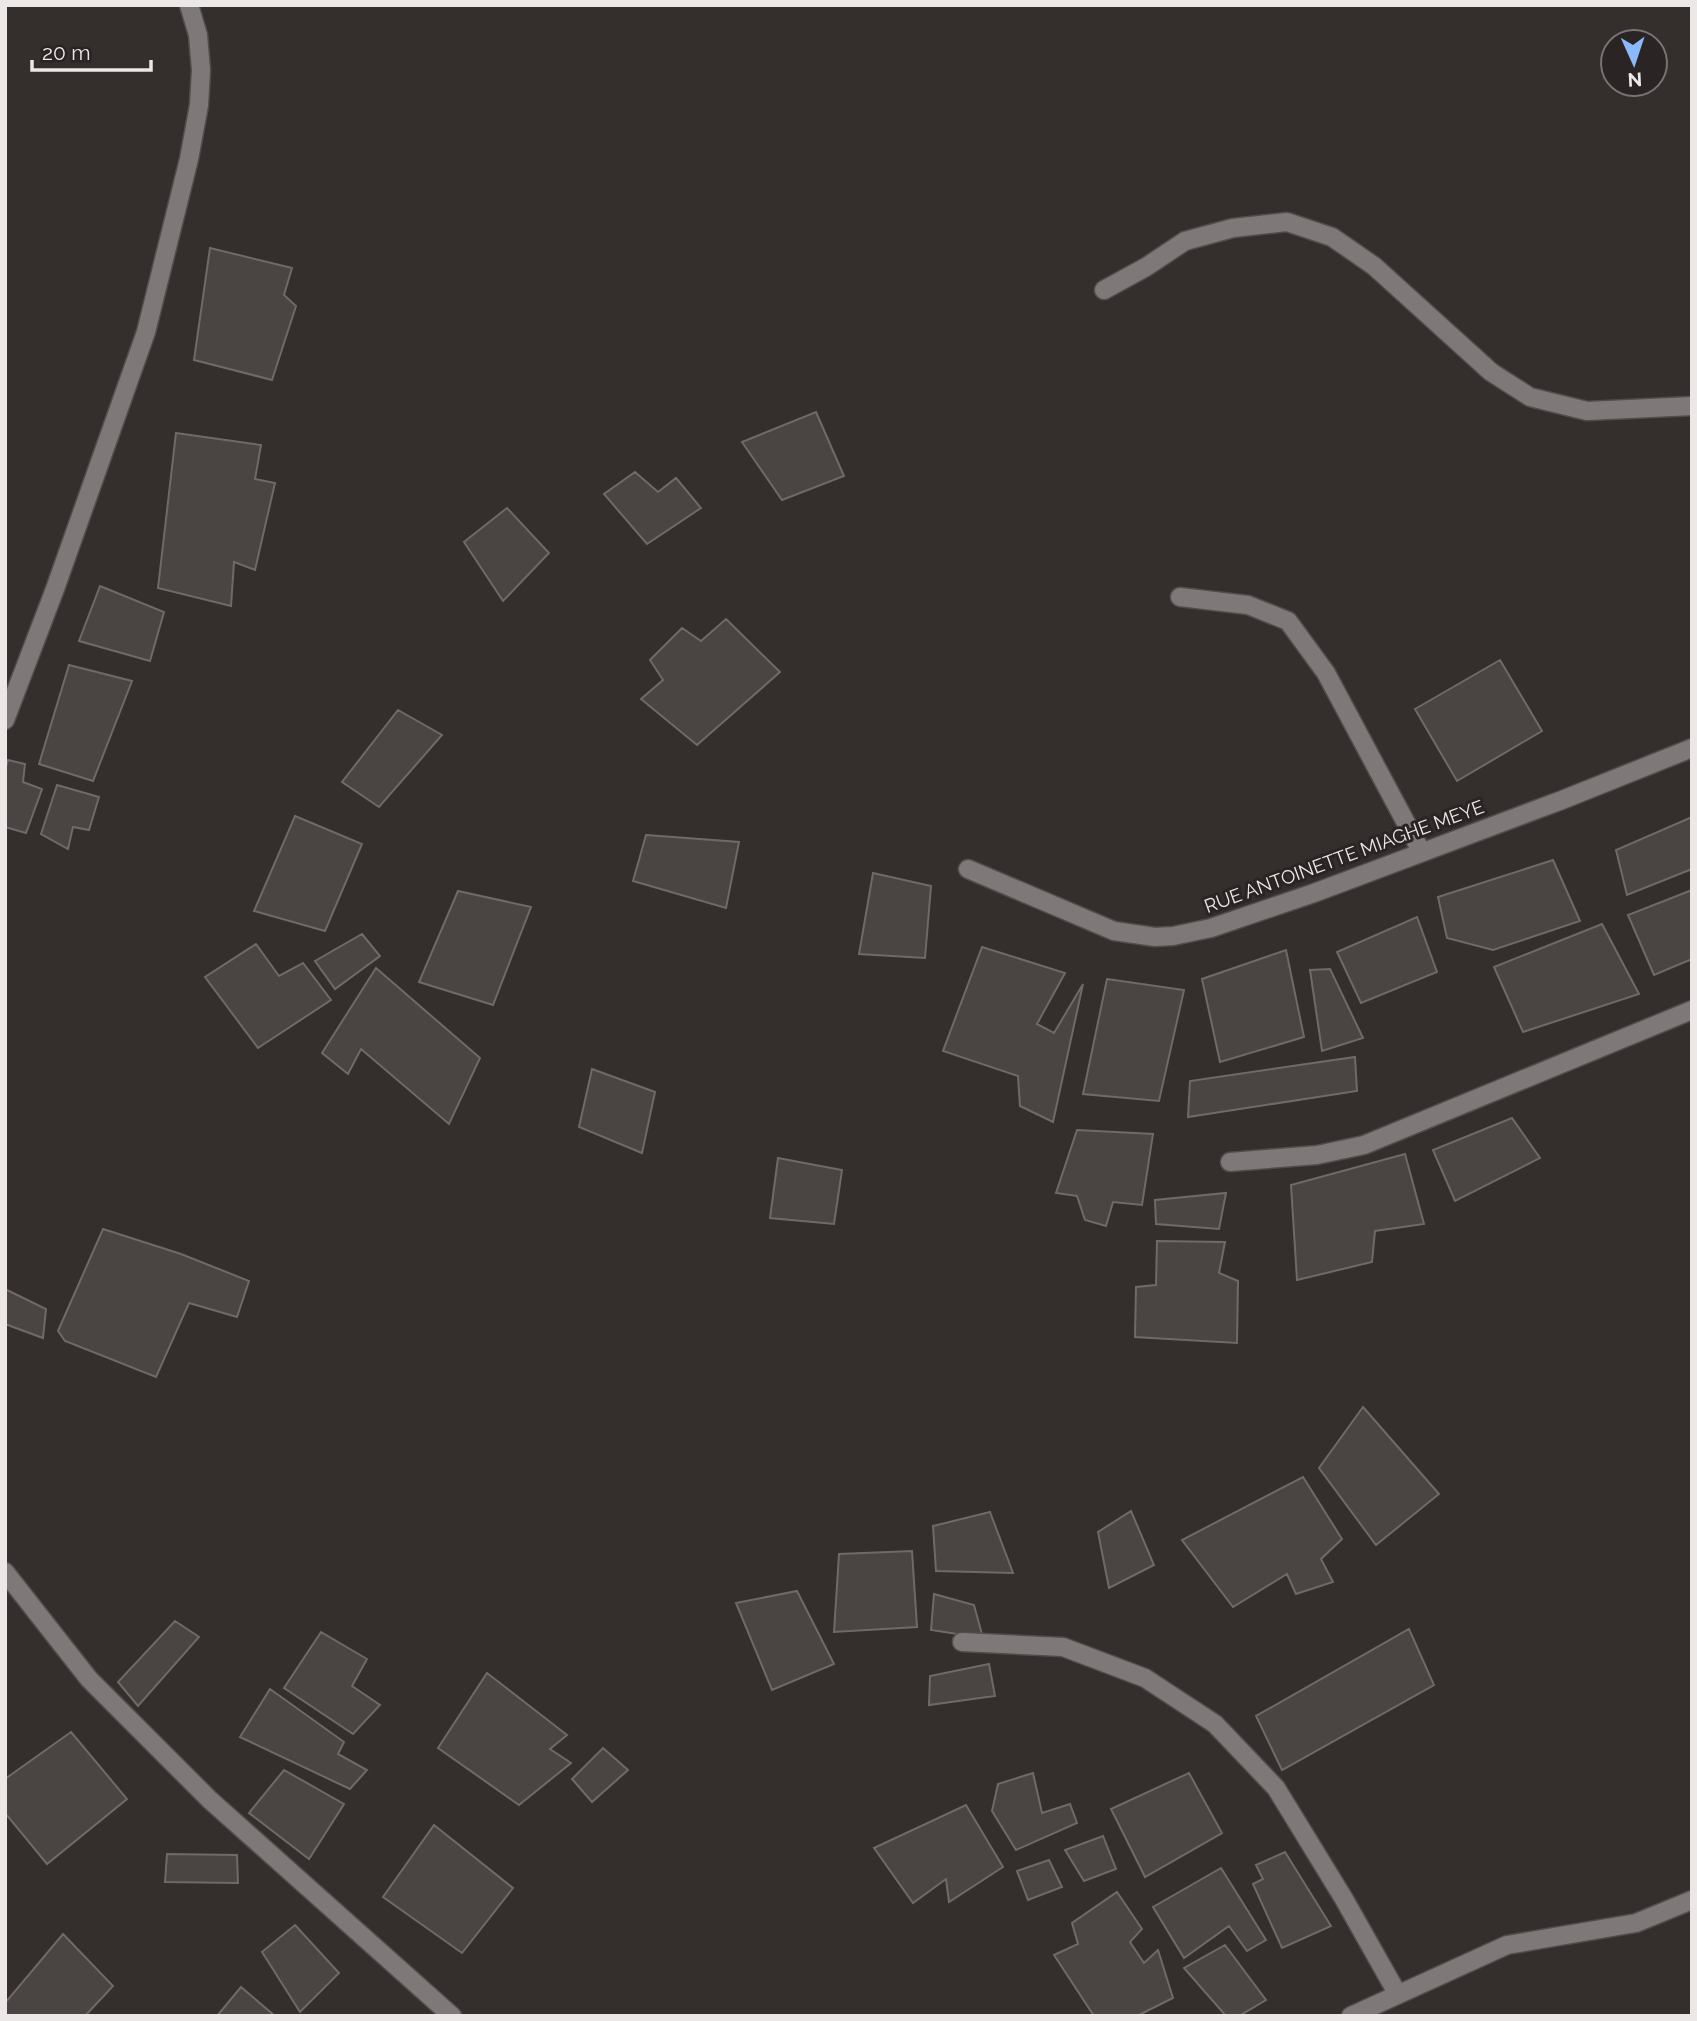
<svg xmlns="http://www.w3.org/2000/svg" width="1697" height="2021" font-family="Raleway,sans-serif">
	<rect width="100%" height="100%" fill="#342e2d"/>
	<path fill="#4a4443" stroke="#706968" stroke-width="2" d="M 210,248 L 292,268 L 284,295 L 296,306 L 272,380 L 194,360 Z
		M 816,412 L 844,476 L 782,500 L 742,442 Z
		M 176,433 L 261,445 L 255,479 L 275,483 L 255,570 L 234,562 L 231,606 L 158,588 Z
		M 635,472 L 658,492 L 676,478 L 701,508 L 647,544 L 604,494 Z
		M 507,508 L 549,553 L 503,601 L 464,542 Z
		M 100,586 L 164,612 L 150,661 L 79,641 Z
		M 726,619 L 780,672 L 697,745 L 641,699 L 663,680 L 650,660 L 682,628 L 701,641 Z
		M 1500,660 L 1542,731 L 1457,781 L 1415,709 Z
		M 69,665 L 132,681 L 93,781 L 39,764 Z
		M 398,710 L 442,735 L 379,807 L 342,782 Z
		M 8,760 L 25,764 L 23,782 L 42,789 L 26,833 L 5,827 L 5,770 Z
		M 57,785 L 99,797 L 89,830 L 73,827 L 68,849 L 41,834 Z
		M 295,816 L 362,844 L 325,931 L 254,911 Z
		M 1692,817 L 1692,869 L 1627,895 L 1616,850 Z
		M 646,835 L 739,842 L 726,908 L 633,881 Z
		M 1553,860 L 1580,921 L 1493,950 L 1447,938 L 1438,897 Z
		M 873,873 L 931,886 L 925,958 L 859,954 Z
		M 1692,890 L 1692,959 L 1654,975 L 1628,915 Z
		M 458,891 L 531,907 L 493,1005 L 419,982 Z
		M 1417,917 L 1437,972 L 1361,1003 L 1337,952 Z
		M 1602,924 L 1639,994 L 1523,1032 L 1494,967 Z
		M 362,934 L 380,956 L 335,989 L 315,961 Z
		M 256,944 L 279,976 L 303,963 L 331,1000 L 258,1048 L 205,977 Z
		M 982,947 L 1065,973 L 1037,1024 L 1054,1033 L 1083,984 L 1053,1122 L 1020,1106 L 1018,1076 L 943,1051 Z
		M 1286,950 L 1304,1037 L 1220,1062 L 1202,979 Z
		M 376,968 L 480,1058 L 449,1124 L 361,1049 L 348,1074 L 322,1053 Z
		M 1330,969 L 1363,1038 L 1322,1051 L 1310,970 Z
		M 1107,979 L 1184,990 L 1159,1101 L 1083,1094 Z
		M 1355,1057 L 1357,1091 L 1188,1117 L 1190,1081 Z
		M 592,1069 L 655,1092 L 642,1153 L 579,1127 Z
		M 1512,1118 L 1540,1158 L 1455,1201 L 1433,1150 Z
		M 1077,1130 L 1153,1134 L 1142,1205 L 1113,1202 L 1106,1226 L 1085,1220 L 1077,1196 L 1056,1193 Z
		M 1405,1154 L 1424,1224 L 1375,1231 L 1372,1262 L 1297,1280 L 1291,1185 Z
		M 778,1158 L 842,1170 L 834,1224 L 770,1218 Z
		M 1226,1193 L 1219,1229 L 1156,1224 L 1155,1200 Z
		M 103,1229 L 181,1254 L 249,1281 L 237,1317 L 189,1303 L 156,1377 L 65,1341 L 58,1331 Z
		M 1157,1241 L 1225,1242 L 1219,1273 L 1238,1281 L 1237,1343 L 1135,1337 L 1136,1287 L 1156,1285 Z
		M 5,1289 L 46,1309 L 43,1338 L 5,1324 Z
		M 1363,1407 L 1439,1494 L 1376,1545 L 1319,1468 Z
		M 1303,1477 L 1342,1539 L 1321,1559 L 1333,1582 L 1296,1594 L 1287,1574 L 1233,1607 L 1182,1540 Z
		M 1131,1511 L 1154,1565 L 1109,1588 L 1098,1532 Z
		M 990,1512 L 1013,1573 L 936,1571 L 933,1526 Z
		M 912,1551 L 917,1627 L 834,1632 L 839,1554 Z
		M 797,1591 L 834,1664 L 772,1690 L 736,1603 Z
		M 934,1594 L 974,1605 L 983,1638 L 931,1630 Z
		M 175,1621 L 199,1637 L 138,1706 L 118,1682 Z
		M 1409,1629 L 1434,1685 L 1282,1770 L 1256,1716 Z
		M 321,1632 L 367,1659 L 352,1686 L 380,1705 L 353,1734 L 284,1688 Z
		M 989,1664 L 995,1696 L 929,1705 L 930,1676 Z
		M 487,1673 L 567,1735 L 550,1749 L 571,1763 L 519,1805 L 438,1748 Z
		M 270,1689 L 344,1742 L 338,1754 L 367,1770 L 350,1789 L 240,1737 Z
		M 71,1732 L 127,1799 L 47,1864 L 5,1813 L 5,1779 Z
		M 603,1748 L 628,1770 L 592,1802 L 572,1779 Z
		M 284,1770 L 344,1804 L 309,1859 L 249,1813 Z
		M 1033,1773 L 1042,1813 L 1070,1804 L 1077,1823 L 1016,1850 L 992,1811 L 998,1784 Z
		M 1189,1773 L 1222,1833 L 1145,1877 L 1111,1809 Z
		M 966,1805 L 1003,1867 L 949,1902 L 946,1879 L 913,1903 L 874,1848 Z
		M 434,1825 L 513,1888 L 462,1953 L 383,1897 Z
		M 1103,1836 L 1116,1869 L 1084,1881 L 1065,1850 Z
		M 1285,1852 L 1331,1926 L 1282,1948 L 1253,1884 L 1263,1879 L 1256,1865 Z
		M 167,1854 L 237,1855 L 238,1883 L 165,1882 Z
		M 1049,1860 L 1062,1887 L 1028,1900 L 1017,1871 Z
		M 1221,1868 L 1266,1940 L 1247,1951 L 1229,1926 L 1184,1958 L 1153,1907 Z
		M 1117,1892 L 1142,1929 L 1130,1942 L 1144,1963 L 1158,1950 L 1173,1998 L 1137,2016 L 1094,2016 L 1054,1955 L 1078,1944 L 1072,1923 Z
		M 295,1925 L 339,1973 L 300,2012 L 262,1952 Z
		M 63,1934 L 113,1986 L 85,2016 L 5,2016 L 5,2003 Z
		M 1225,1945 L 1266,2000 L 1239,2016 L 1226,2016 L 1184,1968 Z
		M 241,1987 L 275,2016 L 217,2016 Z"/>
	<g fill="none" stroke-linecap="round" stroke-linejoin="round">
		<g stroke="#514d4d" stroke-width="21">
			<path id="minor" d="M 1104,290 L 1146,267 L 1185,241 L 1233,228 L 1287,222 L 1332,237 L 1374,266 L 1491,372 L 1530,397 L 1587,411 L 1692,406
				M 1180,597 L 1248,605 L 1288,621 L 1326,673 L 1421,851
				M 5,720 L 55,589 L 146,332 L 189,159 L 199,105 L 201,70 L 198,35 L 189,5
				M 968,869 L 1114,931 L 1155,937 L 1173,936 L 1211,928 L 1314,893 L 1562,800 L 1692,748
				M 1230,1162 L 1317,1155 L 1364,1145 L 1692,1010
				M 5,1572 L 89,1679 L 210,1800 L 452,2016
				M 962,1642 L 1063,1647 L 1145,1678 L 1215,1724 L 1276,1788 L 1344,1899 L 1397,1993
				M 1351,2016 L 1507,1945 L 1636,1923 L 1692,1900"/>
		</g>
		<use href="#minor" stroke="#7f7878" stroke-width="18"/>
	</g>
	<g text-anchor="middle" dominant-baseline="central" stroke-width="6" stroke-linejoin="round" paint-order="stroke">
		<g font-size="19" fill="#ece8e8" stroke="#2a2424">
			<text transform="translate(1344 856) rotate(-20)">RUE ANTOINETTE MIAGHE MEYE</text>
		</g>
	</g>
	<rect width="1697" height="2021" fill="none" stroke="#ece8e8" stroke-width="14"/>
	<g transform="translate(1634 63) rotate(177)"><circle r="33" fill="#2a2424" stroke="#787272" stroke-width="2"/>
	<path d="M0-5L12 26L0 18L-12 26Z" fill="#8abafc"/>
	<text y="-10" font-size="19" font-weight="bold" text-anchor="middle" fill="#ece8e8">N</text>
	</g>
	<path d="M32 60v10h119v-10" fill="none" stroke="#ece8e8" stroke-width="3.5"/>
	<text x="42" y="60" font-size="21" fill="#ece8e8" stroke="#2a2424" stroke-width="5" paint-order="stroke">20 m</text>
</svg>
